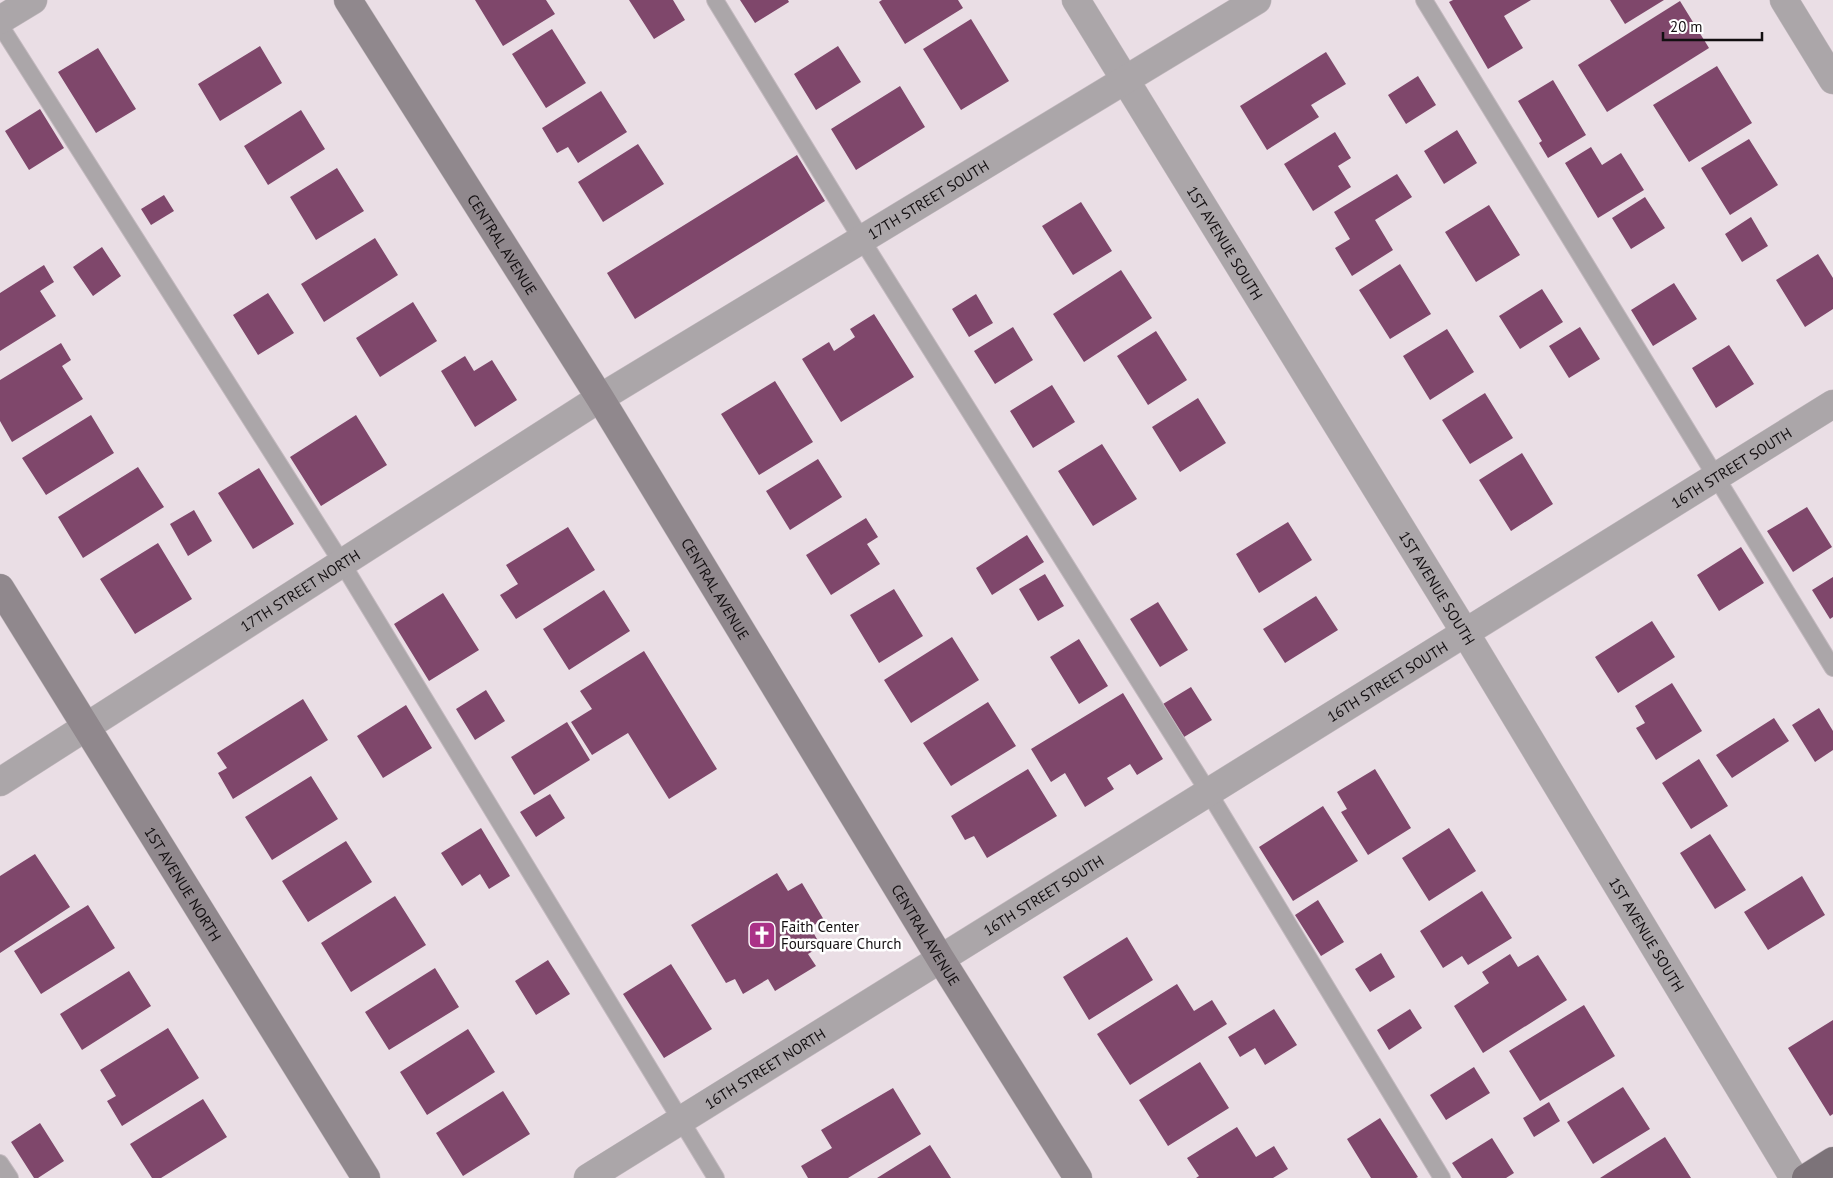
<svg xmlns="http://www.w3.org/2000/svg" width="1833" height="1178" font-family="'PT Sans',sans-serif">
	<rect width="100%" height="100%" fill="#eadee5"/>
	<path fill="#7f476b" d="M 475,0 L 546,0 L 555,14 L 503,46 Z
		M 629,0 L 673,0 L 685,20 L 654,39 Z
		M 740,0 L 788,0 L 789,2 L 755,23 Z
		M 882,0 L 958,0 L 963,8 L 905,44 L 879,2 Z
		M 1453,0 L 1531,0 L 1504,16 L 1523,48 L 1488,69 L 1449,2 Z
		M 1610,0 L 1664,0 L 1625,24 Z
		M 1680,1 L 1709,48 L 1607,112 L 1578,65 Z
		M 971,19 L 1009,81 L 961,110 L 923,49 Z
		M 552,29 L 586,83 L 546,108 L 512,54 Z
		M 260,46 L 282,83 L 220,121 L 198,84 Z
		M 838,46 L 861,82 L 816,110 L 794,74 Z
		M 98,48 L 136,109 L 96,133 L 58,72 Z
		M 1326,52 L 1346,84 L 1311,105 L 1319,117 L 1267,150 L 1240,106 Z
		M 1717,66 L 1752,123 L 1689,162 L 1653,105 Z
		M 1418,76 L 1436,105 L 1406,124 L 1388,95 Z
		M 1553,80 L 1586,135 L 1548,158 L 1539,143 L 1542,141 L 1518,101 Z
		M 900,86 L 925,127 L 856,170 L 831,129 Z
		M 601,91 L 627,132 L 578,163 L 568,147 L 557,153 L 542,128 Z
		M 40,109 L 64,148 L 29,170 L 5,131 Z
		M 301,110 L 325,149 L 268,185 L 244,146 Z
		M 1457,130 L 1477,163 L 1444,184 L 1424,151 Z
		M 1335,132 L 1351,158 L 1338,166 L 1351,187 L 1313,211 L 1284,164 Z
		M 1749,139 L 1778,185 L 1730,215 L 1701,168 Z
		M 638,144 L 664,184 L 603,222 L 578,182 Z
		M 1591,147 L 1602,165 L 1621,153 L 1644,190 L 1598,218 L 1565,163 Z
		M 797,155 L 825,201 L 635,319 L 607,273 Z
		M 337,168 L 364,211 L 316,240 L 290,197 Z
		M 1397,174 L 1412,197 L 1375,220 L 1393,250 L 1352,276 L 1335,248 L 1350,239 L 1334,212 Z
		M 164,195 L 174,211 L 151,225 L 141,209 Z
		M 1645,197 L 1665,228 L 1631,249 L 1612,218 Z
		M 1081,202 L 1112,251 L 1073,275 L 1042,226 Z
		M 1489,205 L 1520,255 L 1476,282 L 1445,232 Z
		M 1751,217 L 1768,246 L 1742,262 L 1725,234 Z
		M 375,238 L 398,275 L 324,322 L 301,284 Z
		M 102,247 L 121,276 L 93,296 L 73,267 Z
		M 1818,254 L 1833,278 L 1833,309 L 1805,327 L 1776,280 Z
		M 1400,264 L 1431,314 L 1390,339 L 1359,290 Z
		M 44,265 L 54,282 L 40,291 L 56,316 L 0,351 L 0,293 Z
		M 1121,270 L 1152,318 L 1084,362 L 1053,314 Z
		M 1674,283 L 1697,319 L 1653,346 L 1631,310 Z
		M 1542,289 L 1563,322 L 1520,349 L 1499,316 Z
		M 268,293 L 294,333 L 258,355 L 233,315 Z
		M 976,294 L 993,323 L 969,337 L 952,309 Z
		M 413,302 L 437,341 L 380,377 L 356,338 Z
		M 874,314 L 914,377 L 841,422 L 802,359 L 829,342 L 834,351 L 855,337 L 850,329 Z
		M 1013,327 L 1033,360 L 995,384 L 974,351 Z
		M 1580,327 L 1600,359 L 1569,378 L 1549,346 Z
		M 1447,329 L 1474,372 L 1430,400 L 1403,356 Z
		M 1156,331 L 1187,380 L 1148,405 L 1117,356 Z
		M 61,343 L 71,360 L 62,366 L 83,399 L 12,442 L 0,421 L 0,380 Z
		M 1729,345 L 1754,384 L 1716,408 L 1692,368 Z
		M 465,356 L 474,371 L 492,360 L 517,400 L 475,427 L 441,371 Z
		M 775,381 L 813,442 L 759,475 L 721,414 Z
		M 1052,385 L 1075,422 L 1033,448 L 1010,411 Z
		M 1485,393 L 1513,438 L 1470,464 L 1442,420 Z
		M 1198,398 L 1226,443 L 1180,472 L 1152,427 Z
		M 91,415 L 114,453 L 46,495 L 22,458 Z
		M 356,415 L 387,465 L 321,506 L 290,457 Z
		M 1102,444 L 1137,499 L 1093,526 L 1058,471 Z
		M 1522,453 L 1553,504 L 1511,531 L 1479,480 Z
		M 818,459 L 842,497 L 790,530 L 766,491 Z
		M 138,467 L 164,507 L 83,558 L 58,517 Z
		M 259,468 L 294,524 L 253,549 L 218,493 Z
		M 1807,507 L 1832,547 L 1793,572 L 1767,531 Z
		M 194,510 L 212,541 L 188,556 L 170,524 Z
		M 866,518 L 878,537 L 867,544 L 880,564 L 831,595 L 806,555 Z
		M 1288,522 L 1312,560 L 1259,593 L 1236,554 Z
		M 568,527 L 595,570 L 516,619 L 500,595 L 518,584 L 506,565 Z
		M 1027,535 L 1044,562 L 992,595 L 976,568 Z
		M 158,543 L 192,599 L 135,634 L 100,579 Z
		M 1741,547 L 1764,583 L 1719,611 L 1697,575 Z
		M 1045,574 L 1064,606 L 1038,621 L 1019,589 Z
		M 1833,577 L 1833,617 L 1830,619 L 1812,590 Z
		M 894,589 L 923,636 L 879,663 L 850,615 Z
		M 604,590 L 630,631 L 569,670 L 543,629 Z
		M 443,593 L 479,650 L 429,681 L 394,624 Z
		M 1316,596 L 1338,630 L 1285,663 L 1263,629 Z
		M 1158,602 L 1188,650 L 1160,667 L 1130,619 Z
		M 1652,621 L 1675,657 L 1618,693 L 1595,657 Z
		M 952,637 L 979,680 L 911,723 L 884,680 Z
		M 1079,639 L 1108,686 L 1079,704 L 1050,657 Z
		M 644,651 L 717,769 L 669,799 L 628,733 L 592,755 L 571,722 L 592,709 L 580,691 Z
		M 1672,683 L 1702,731 L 1656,760 L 1636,728 L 1645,723 L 1635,706 Z
		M 1191,687 L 1212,720 L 1184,737 L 1163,704 Z
		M 486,690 L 505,721 L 475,740 L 456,709 Z
		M 1123,693 L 1163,759 L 1137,775 L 1130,764 L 1107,778 L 1114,789 L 1085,807 L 1065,773 L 1051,782 L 1031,749 Z
		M 303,699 L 328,740 L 233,799 L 218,773 L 227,768 L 217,753 Z
		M 988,702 L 1016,746 L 951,786 L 923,743 Z
		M 406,705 L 432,748 L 383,778 L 357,736 Z
		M 1819,708 L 1833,731 L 1833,750 L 1815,762 L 1792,725 Z
		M 1774,718 L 1789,741 L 1732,778 L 1716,755 Z
		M 567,722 L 590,760 L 534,795 L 511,757 Z
		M 1699,759 L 1728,806 L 1691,829 L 1662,783 Z
		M 1028,769 L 1057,816 L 987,858 L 974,836 L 965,840 L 951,816 Z
		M 1375,769 L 1411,828 L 1368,855 L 1341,812 L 1347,809 L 1337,792 Z
		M 311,776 L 338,819 L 272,860 L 245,817 Z
		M 550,794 L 565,818 L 536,837 L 520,812 Z
		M 1323,806 L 1358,861 L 1293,901 L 1259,847 Z
		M 481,828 L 510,876 L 489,889 L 480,874 L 462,886 L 441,853 Z
		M 1449,828 L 1476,871 L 1429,901 L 1402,858 Z
		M 1710,834 L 1746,890 L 1715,909 L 1680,853 Z
		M 346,841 L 372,882 L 308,922 L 282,881 Z
		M 35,854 L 70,907 L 0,953 L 0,876 Z
		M 777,873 L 788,891 L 802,883 L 824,920 L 810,927 L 821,946 L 808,954 L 816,966 L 775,991 L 768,979 L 743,994 L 735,979 L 726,983 L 691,925 Z
		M 1802,876 L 1825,915 L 1768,950 L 1744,912 Z
		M 1482,891 L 1512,938 L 1468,965 L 1462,956 L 1443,968 L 1420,931 Z
		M 395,896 L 426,945 L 351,992 L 321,943 Z
		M 1318,900 L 1344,942 L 1321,956 L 1295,915 Z
		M 88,905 L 115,948 L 41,994 L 14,951 Z
		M 1127,937 L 1153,980 L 1089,1020 L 1063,977 Z
		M 1381,953 L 1395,977 L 1370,992 L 1355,969 Z
		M 1510,954 L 1518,967 L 1538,955 L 1567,1000 L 1483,1053 L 1454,1006 L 1489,983 L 1482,972 Z
		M 548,960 L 570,994 L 536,1015 L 515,981 Z
		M 671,964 L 712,1029 L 664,1058 L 623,994 Z
		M 435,968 L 459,1007 L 389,1050 L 365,1012 Z
		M 129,971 L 151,1006 L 82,1050 L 60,1014 Z
		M 1177,984 L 1194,1011 L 1212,1000 L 1227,1024 L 1130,1085 L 1097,1034 Z
		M 1584,1005 L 1615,1056 L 1540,1101 L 1509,1051 Z
		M 1274,1009 L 1297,1045 L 1265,1065 L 1255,1048 L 1240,1057 L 1228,1037 Z
		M 1410,1009 L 1422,1028 L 1389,1050 L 1377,1030 Z
		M 1833,1020 L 1833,1114 L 1830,1116 L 1788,1048 Z
		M 168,1028 L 199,1078 L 122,1126 L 107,1101 L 116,1096 L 100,1070 Z
		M 468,1029 L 495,1072 L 427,1115 L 400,1072 Z
		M 1200,1062 L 1229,1108 L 1168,1146 L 1139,1100 Z
		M 1474,1067 L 1490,1093 L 1446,1120 L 1430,1095 Z
		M 1623,1087 L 1650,1129 L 1593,1164 L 1567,1122 Z
		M 893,1088 L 921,1134 L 848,1178 L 808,1178 L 801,1166 L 832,1148 L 821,1130 Z
		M 503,1091 L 530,1134 L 463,1176 L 436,1133 Z
		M 203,1099 L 227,1137 L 161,1178 L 152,1178 L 130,1144 Z
		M 1549,1102 L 1560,1121 L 1534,1137 L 1523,1118 Z
		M 1380,1118 L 1418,1177 L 1416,1178 L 1371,1178 L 1347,1139 Z
		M 40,1123 L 64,1161 L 38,1178 L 34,1178 L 11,1142 Z
		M 1237,1127 L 1256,1157 L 1274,1146 L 1288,1169 L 1273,1178 L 1196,1178 L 1199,1176 L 1187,1158 Z
		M 1665,1137 L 1691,1178 L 1600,1178 Z
		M 1492,1138 L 1514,1173 L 1506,1178 L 1462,1178 L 1452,1163 Z
		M 930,1145 L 951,1178 L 877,1178 Z"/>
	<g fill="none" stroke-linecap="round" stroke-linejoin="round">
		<g stroke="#c3b9bf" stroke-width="18">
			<path id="lane" d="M 715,0 L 862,240 L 1209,793 L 1442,1178
				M 1424,0 L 1833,668
				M 0,25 L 342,563 L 716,1178
				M 0,1163 L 10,1178"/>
		</g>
		<g stroke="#c3b9bf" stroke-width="29">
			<g id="street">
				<path id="s1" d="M 1076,0 L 1466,634 L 1794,1178"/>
				<path d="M 1784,0 L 1833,80"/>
				<path d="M 0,20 L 33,0"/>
				<path id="s2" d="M 0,782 L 600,398 L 1257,0"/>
				<path id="s3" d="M 588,1178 L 1833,404"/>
			</g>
		</g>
		<g stroke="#c3b9bf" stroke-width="29">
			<g id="secondary">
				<path id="s4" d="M 348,0 L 600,398 L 940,958 L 1078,1178"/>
				<path id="s5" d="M 0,588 L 366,1178"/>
			</g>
		</g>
		<g stroke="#c3b9bf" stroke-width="29">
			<path id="primary" d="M 1806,1178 L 1833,1161"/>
		</g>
		<use href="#lane" stroke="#aba6a9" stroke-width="16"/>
		<use href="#street" stroke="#aba6a9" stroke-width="28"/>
		<use href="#secondary" stroke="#90888d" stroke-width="28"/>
		<use href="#primary" stroke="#7c7379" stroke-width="28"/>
	</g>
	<defs>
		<g id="church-square" transform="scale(1.4375)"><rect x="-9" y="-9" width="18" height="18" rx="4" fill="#aa3287" stroke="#fff"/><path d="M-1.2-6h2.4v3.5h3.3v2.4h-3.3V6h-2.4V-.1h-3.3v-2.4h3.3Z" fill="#fff"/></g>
	</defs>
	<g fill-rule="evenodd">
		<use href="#church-square" x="762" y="935"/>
	</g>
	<g text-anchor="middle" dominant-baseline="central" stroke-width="5" stroke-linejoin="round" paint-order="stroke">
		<g font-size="15" fill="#130f11" stroke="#fff">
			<text stroke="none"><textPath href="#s2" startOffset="1096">17TH STREET SOUTH</textPath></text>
			<text stroke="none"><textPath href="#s1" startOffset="285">1ST AVENUE SOUTH</textPath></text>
			<text stroke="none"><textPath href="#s4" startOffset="289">CENTRAL AVENUE</textPath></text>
			<text stroke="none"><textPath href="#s3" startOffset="1346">16TH STREET SOUTH</textPath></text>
			<text stroke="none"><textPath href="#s4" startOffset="694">CENTRAL AVENUE</textPath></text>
			<text stroke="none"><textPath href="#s1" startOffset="690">1ST AVENUE SOUTH</textPath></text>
			<text stroke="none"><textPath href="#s2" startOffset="356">17TH STREET NORTH</textPath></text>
			<text stroke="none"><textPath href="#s3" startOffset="941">16TH STREET SOUTH</textPath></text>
			<text stroke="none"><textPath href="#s5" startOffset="348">1ST AVENUE NORTH</textPath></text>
			<text stroke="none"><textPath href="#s3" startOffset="536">16TH STREET SOUTH</textPath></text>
			<text stroke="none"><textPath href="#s4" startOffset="1099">CENTRAL AVENUE</textPath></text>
			<text stroke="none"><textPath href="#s1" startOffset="1095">1ST AVENUE SOUTH</textPath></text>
			<text stroke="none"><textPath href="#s3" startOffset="208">16TH STREET NORTH</textPath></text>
		</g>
		<g font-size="15" fill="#130f11" stroke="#fff" text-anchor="start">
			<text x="781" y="926">Faith Center<tspan x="781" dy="17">Foursquare Church</tspan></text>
		</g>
	</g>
	<path d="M1663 32v8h99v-8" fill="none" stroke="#130f11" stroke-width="2.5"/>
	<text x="1670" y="32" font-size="15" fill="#130f11" stroke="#ffffff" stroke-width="4" paint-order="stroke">20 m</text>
</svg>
